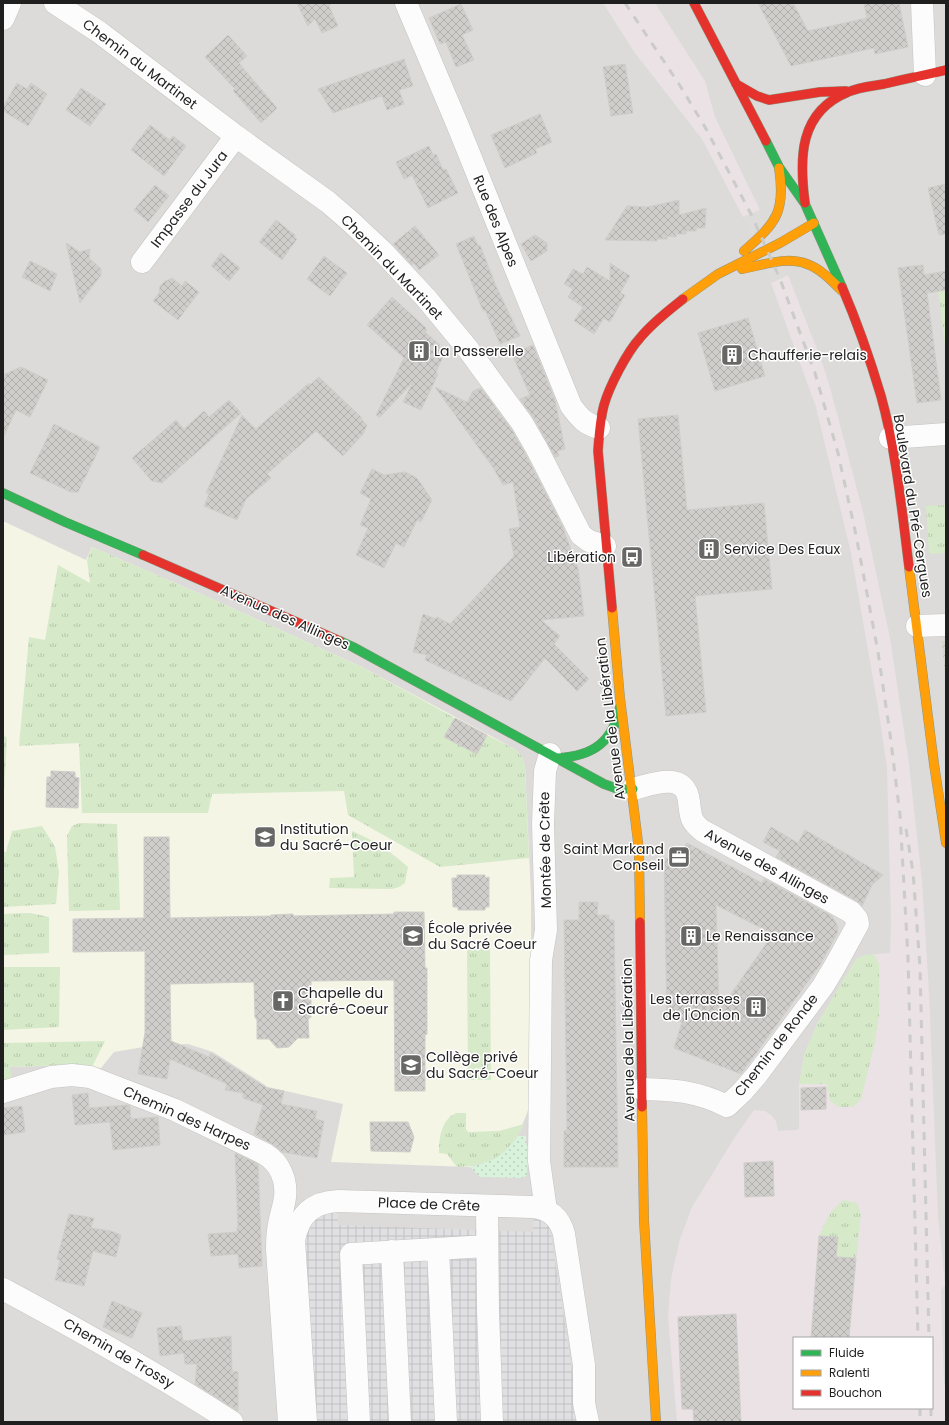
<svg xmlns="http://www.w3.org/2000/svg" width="949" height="1425" font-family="Poppins,sans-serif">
	<defs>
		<pattern id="construction-furrows" width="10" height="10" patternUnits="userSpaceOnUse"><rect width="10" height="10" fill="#d5d5ca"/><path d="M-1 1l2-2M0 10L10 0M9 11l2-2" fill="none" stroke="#b6b6ad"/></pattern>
		<pattern id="grass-tufts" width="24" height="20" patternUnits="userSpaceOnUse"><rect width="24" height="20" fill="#d6e9c9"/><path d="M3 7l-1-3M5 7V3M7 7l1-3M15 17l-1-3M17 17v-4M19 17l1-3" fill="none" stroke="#b7c7ac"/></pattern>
		<pattern id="park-dots" width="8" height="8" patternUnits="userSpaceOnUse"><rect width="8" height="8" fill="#d8f2db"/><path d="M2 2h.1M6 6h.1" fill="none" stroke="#b9cfbc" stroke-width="1.8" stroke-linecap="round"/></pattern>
		<pattern id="plaza-grid" width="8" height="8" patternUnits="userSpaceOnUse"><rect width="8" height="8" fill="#e0dfe2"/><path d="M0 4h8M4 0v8" fill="none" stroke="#c0bfc1"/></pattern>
		<pattern id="building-cross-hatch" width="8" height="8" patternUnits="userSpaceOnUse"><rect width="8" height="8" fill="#d0cecb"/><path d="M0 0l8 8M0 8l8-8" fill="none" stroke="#b2b0ae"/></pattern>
	</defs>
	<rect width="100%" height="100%" fill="#edece8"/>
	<path fill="#dcdbd9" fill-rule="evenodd" d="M 3,3 L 946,3 L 946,1422 L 3,1422 ZM 794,1338 L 932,1338 L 932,1408 L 794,1408 Z"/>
	<path fill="#f4f5e5" d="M 3,521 L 86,560 L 92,547 L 219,602 L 362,667 L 515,749 L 522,756 L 525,767 L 531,896 L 531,1089 L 528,1110 L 518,1136 L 470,1167 L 331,1162 L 343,1104 L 268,1087 L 213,1052 L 188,1044 L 155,1045 L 114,1052 L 101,1068 L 68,1065 L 10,1067 L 3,1084 Z"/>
	<path fill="#eae2e5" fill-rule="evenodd" d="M 603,3 L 655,3 L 705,81 L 715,117 L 760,210 L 743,217 L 702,139 L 635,53 Z
		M 788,275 L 822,362 L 831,391 L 863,512 L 890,638 L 909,764 L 922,881 L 929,992 L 938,1215 L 945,1285 L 941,1290 L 944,1383 L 946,1390 L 946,1422 L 677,1422 L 668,1316 L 671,1279 L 680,1239 L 692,1207 L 735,1137 L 754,1110 L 765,1111 L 772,1116 L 776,1121 L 778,1131 L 796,1130 L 799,1129 L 799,1084 L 804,1055 L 817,1024 L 856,959 L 865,955 L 890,953 L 891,921 L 887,768 L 878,707 L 851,553 L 816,407 L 771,283 ZM 794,1338 L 932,1338 L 932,1408 L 794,1408 Z"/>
	<path fill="url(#construction-furrows)" d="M 942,641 L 946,641 L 946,688 Z"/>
	<path fill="url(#grass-tufts)" d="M 946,290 L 946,354 L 938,291 Z
		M 946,505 L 946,553 L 929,554 L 926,506 Z
		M 92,547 L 219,602 L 362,667 L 455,718 L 445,737 L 477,754 L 487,735 L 515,749 L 522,756 L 525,767 L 529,858 L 440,867 L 348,815 L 344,791 L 212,794 L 208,813 L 82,813 L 79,743 L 19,746 L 29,637 L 45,640 L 58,565 L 90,583 L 87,560 Z
		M 3,734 L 7,738 L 4,792 L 3,792 Z
		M 79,823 L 117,824 L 120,910 L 69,911 L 67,836 L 72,826 Z
		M 42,826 L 55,847 L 59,872 L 56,904 L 3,907 L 3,852 L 6,852 L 12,831 Z
		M 352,831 C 375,841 390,851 408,867 L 405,883 L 399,887 L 392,889 L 329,888 L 330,878 L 354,877 Z
		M 30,913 L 49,917 L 49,953 L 3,955 L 3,914 Z
		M 467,949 L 490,949 L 491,1080 L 468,1080 Z
		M 874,954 L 879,964 L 879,1014 L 875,1042 L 861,1099 L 853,1107 L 839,1107 L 830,1101 L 827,1084 L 799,1084 L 804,1055 L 817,1024 L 856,959 L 865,955 Z
		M 3,967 L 60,967 L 59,1027 L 3,1030 Z
		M 105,1041 L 92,1067 L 68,1065 L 10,1067 L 12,1081 L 3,1084 L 3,1043 Z
		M 456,1113 L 466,1113 L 466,1129 L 468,1132 L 499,1131 L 524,1124 C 510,1154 490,1166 457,1167 L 447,1154 L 439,1153 C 439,1138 441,1120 456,1113 Z
		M 843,1200 L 857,1203 L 861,1214 L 856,1258 L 836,1257 L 838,1237 L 819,1236 L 830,1213 Z"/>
	<path fill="url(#park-dots)" d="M 518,1136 L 526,1136 L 526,1145 L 532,1149 L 532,1162 L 527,1167 L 527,1175 L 523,1178 L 480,1177 L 470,1167 C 493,1162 504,1155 518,1136 Z"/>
	<path fill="url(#plaza-grid)" d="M 338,1210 L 338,1225 L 533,1232 L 533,1218 L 540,1219 L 546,1223 L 550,1229 L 551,1235 L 580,1422 L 312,1422 L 305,1229 L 318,1215 Z"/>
	<path fill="#dddcdb" d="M 760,210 L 788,275 L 771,283 L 743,217 Z"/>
	<path fill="url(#building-cross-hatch)" stroke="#d0ceca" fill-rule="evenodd" d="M 297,3 L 332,3 L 329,6 L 338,26 L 322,33 L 315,19 L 308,26 Z
		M 758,3 L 793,3 L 808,31 L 867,18 L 864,3 L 899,3 L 908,47 L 875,54 L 874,48 L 791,66 Z
		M 461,4 L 473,30 L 462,35 L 474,60 L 456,67 L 446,42 L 440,44 L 429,18 Z
		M 228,35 L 247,56 L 239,63 L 277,108 L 261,123 L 233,91 L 235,89 L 205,57 Z
		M 404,59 L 413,86 L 399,90 L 404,104 L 387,110 L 382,96 L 333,113 L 318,89 Z
		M 625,64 L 633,113 L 611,116 L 603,67 Z
		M 17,83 L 27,89 L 31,83 L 47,94 L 28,126 L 3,111 L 3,107 Z
		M 81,88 L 106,104 L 90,126 L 66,110 Z
		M 540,114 L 552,142 L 535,149 L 537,153 L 505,168 L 491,135 Z
		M 150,125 L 170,140 L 173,136 L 186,146 L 164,176 L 131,150 Z
		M 429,146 L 433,155 L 436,154 L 443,170 L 446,169 L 458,193 L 428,208 L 412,175 L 404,179 L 396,162 Z
		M 946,184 L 946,234 L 939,235 L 928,188 Z
		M 155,185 L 169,196 L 148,222 L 134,210 Z
		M 679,200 L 679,215 L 706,208 L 705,228 L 696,228 L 696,231 L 686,231 L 686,234 L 676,234 L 676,237 L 667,236 L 667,239 L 657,239 L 657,241 L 605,240 L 627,206 L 648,207 Z
		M 276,220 L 295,235 L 294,237 L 297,239 L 282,260 L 259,242 Z
		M 415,226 L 439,255 L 419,270 L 414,263 L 412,265 L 393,244 Z
		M 535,235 L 547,243 L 547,251 L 531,261 L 521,244 Z
		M 474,236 L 478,246 L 480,245 L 496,286 L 520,336 L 500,344 L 492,326 L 485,310 L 483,311 L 456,244 Z
		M 66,243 L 80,252 L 90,249 L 89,258 L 101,269 L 101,275 L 80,303 Z
		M 221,253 L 240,268 L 229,281 L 211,266 Z
		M 324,256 L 347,273 L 330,296 L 307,279 Z
		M 30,261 L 57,274 L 50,291 L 22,277 Z
		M 610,263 L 630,276 L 620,293 L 625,295 L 610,322 L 604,318 L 594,334 L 574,321 L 583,307 L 568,297 L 573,289 L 564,284 L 573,269 L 583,274 L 587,267 L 610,281 Z
		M 923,265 L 924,275 L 946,271 L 946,290 L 927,293 L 941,400 L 917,403 L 898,268 Z
		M 172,278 L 182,286 L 185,281 L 199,292 L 178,320 L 153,301 L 159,293 L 160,286 L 164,282 Z
		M 392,297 L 426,328 L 426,333 L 439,344 L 442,359 L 436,372 L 438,374 L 421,410 L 403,402 L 413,382 L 380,417 L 376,415 L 404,358 L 367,325 Z
		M 748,318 L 765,376 L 715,391 L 698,333 Z
		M 533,345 L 555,400 L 565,449 L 557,451 L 559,456 L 555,457 L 533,417 L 520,399 L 530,395 L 512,354 Z
		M 21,367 L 48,380 L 30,417 L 16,410 L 3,438 L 3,375 Z
		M 319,377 L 362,418 L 361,419 L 367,425 L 363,434 L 343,456 L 316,431 L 267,474 L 271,478 L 246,499 L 237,520 L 204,506 L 209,494 L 206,493 L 242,415 L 256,429 L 309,383 L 310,385 Z
		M 435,387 L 467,402 L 473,391 L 481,388 L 512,430 L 526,455 L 562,525 L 578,568 L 584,616 L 541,620 L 560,636 L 554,644 L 589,679 L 577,691 L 545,658 L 511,701 L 425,660 L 427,655 L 413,652 L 423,614 L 436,619 L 437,617 L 450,624 L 514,556 L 509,529 L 520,527 L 513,482 L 503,485 L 494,469 Z
		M 229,400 L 241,413 L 162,483 L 152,481 L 132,458 L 176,420 L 184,429 L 204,411 L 209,417 Z
		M 678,415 L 687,510 L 764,503 L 772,589 L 695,596 L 706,712 L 666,716 L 638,419 Z
		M 54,424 L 100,447 L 78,492 L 71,492 L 30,473 Z
		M 372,469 L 384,475 L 405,472 L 417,478 L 432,500 L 421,522 L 417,520 L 404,547 L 396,543 L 384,568 L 356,555 L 368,528 L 360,525 L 371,499 L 360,493 Z
		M 455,718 L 487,735 L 477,754 L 444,737 Z
		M 51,771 L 75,772 L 75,777 L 79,778 L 78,808 L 46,807 L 47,777 L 51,777 Z
		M 771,827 L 798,843 L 805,830 L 883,875 L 872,885 L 862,906 L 857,901 L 776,857 L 780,851 L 763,842 Z
		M 144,837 L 169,837 L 170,918 L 271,916 L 271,915 L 293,914 L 293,916 L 394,914 L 394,912 L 424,912 L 425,968 L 427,968 L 427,1034 L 425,1035 L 425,1091 L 395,1091 L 394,980 L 311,981 L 311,1017 L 308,1019 L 309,1038 L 298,1038 L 289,1047 L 277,1048 L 269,1039 L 257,1039 L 257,1020 L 255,1017 L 254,982 L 170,984 L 171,1041 L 209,1057 L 211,1053 L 267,1088 L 284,1091 L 281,1104 L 317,1111 L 315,1119 L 324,1121 L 317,1158 L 282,1152 L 272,1144 L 254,1134 L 263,1105 L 243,1098 L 243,1093 L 225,1090 L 227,1084 L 170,1059 L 167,1079 L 138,1074 L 145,1033 L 145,951 L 73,952 L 73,919 L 144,918 Z
		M 687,843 L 762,883 L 764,879 L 832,916 L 838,927 L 837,934 L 820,965 L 741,1074 L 674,1048 L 682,1022 L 667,1016 L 664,859 L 678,856 ZM 716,905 L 773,934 L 719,1011 Z
		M 457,875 L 485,875 L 485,878 L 489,877 L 489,907 L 485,907 L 485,910 L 458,910 L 458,907 L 453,907 L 452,878 L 457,878 Z
		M 579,902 L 598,902 L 597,915 L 609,915 L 609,920 L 614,920 L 618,1167 L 564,1167 L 564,1131 L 567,1130 L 564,920 L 579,920 Z
		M 826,1087 L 826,1109 L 801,1110 L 801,1088 Z
		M 88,1093 L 89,1108 L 127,1105 L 130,1106 L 131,1119 L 158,1117 L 160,1145 L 113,1150 L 110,1122 L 75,1125 L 72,1095 Z
		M 22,1106 L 25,1132 L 3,1135 L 3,1108 Z
		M 370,1122 L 408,1122 L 414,1137 L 410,1152 L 371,1151 Z
		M 235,1153 L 258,1164 L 262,1266 L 239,1268 L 238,1254 L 211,1256 L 208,1234 L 237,1232 L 237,1227 L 238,1227 Z
		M 773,1161 L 774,1196 L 745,1197 L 744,1163 Z
		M 69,1214 L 94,1218 L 91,1228 L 111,1231 L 121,1235 L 116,1257 L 93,1251 L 84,1286 L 55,1280 L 60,1260 L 57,1259 Z
		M 819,1236 L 838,1237 L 836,1257 L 856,1258 L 849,1338 L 811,1338 Z
		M 112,1301 L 142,1313 L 132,1338 L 103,1327 Z
		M 736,1314 L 741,1422 L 694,1422 L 693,1409 L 682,1409 L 678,1317 Z
		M 181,1326 L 183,1341 L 231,1336 L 232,1371 L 238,1372 L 238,1411 L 195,1384 L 197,1364 L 185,1364 L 184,1353 L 160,1356 L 157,1328 Z"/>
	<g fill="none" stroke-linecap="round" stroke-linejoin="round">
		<g stroke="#c4c4c2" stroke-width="23">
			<path id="street" d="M 55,3 L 99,32 L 236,136 L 328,202 L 350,221 L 382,251 L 426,298 L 468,349 L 522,423 L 537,449 L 581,535 L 589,541 L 605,546
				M 406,3 L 458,126 L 571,406 C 580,418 585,424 599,428
				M 922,3 L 925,75
				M 3,19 L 10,3
				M 142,262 L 236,136
				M 890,438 L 946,434
				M 917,626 L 946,625
				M 633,789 C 652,784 686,770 689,802 C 691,817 690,821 703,831 L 851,912 L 857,919 L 858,924 L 835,966 L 823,986 L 756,1076 L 742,1092 L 727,1106 C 696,1091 676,1090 642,1089
				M 3,1092 L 51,1077 L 72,1075 L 90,1077 L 175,1110 L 265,1154 C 280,1163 287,1180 285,1197 C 284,1207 280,1216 279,1225 C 277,1233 277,1242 277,1250 L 289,1422
				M 487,1206 L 488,1311 L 492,1422
				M 546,1210 L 539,1161 L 541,960 L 546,930 L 543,824 L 545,771 L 550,754
				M 438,1249 L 446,1422
				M 392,1251 L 400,1422
				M 3,1289 C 81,1331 158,1374 232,1422
				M 306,1422 L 294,1240 C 299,1214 313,1202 338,1201 L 532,1207 C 549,1208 560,1218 564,1234 L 584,1365 L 584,1403 L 588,1422
				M 359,1422 L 351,1254 L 487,1246"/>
		</g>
		<g stroke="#929681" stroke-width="10">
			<path id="fast" d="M 766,141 L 779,167 L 805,204 L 842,287
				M 3,493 L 65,522 L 143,555
				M 340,641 L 353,647 L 604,784 L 618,789 L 633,789
				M 558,758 C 593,756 613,742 620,707"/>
		</g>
		<g stroke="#929681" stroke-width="10">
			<path id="slow" d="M 744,251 C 776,223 786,212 779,168
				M 742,269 C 763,265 787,256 807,264 C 821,269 832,281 842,291
				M 683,299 L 718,274 L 780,243 L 814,223
				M 909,567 L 934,764 L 946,843
				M 612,608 L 620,698 L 639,850 L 640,922
				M 642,1107 L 644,1220 L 656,1422"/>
		</g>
		<g stroke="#929681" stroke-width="10">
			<path id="jam" d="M 694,3 L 766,141
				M 736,84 L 757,96 L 769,100 L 820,92 L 846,91
				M 805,203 C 799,158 799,112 848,92 C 859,87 872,86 884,84 C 904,79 925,75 946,70
				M 842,287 C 857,322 870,359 881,396 C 896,450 902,511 909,567
				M 143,555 L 340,641
				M 612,608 L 598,451 C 599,435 600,420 604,405 C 609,387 627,352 640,338 C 652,323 668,311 683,299
				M 640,922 L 642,1107"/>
		</g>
		<use href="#street" stroke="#fcfcfc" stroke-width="22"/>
		<use href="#fast" stroke="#30b455" stroke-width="9"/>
		<use href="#slow" stroke="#ff9f0a" stroke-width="9"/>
		<use href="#jam" stroke="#e5322d" stroke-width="9"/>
		<path stroke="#cbcbca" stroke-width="3" stroke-dasharray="8 8" stroke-linecap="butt" d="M 625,3 L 679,84 L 705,127 L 751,214 L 780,279 L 815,373 L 838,453 L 856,535 L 878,652 L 890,734 L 900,815 L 908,958 L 918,1338
			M 906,829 L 913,872 L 920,967 L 929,1338
			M 920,1408 L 920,1422
			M 931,1408 L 931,1422"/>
	</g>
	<defs>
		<g id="building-square" transform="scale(1.15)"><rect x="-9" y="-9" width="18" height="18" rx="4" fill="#676765" stroke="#fff"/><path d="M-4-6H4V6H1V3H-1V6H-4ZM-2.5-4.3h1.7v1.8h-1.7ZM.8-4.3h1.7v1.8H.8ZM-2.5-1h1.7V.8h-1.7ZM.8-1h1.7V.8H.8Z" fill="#fff"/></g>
		<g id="bus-square" transform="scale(1.15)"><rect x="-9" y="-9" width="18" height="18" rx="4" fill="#676765" stroke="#fff"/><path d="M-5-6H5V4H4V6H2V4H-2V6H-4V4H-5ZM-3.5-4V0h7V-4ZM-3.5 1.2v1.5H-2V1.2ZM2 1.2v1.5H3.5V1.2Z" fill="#fff"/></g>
		<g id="school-square" transform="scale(1.15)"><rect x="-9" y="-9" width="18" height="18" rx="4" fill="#676765" stroke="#fff"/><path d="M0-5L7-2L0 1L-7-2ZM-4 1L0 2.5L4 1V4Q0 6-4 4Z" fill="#fff"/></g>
		<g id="office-square" transform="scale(1.15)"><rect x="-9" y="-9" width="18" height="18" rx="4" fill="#676765" stroke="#fff"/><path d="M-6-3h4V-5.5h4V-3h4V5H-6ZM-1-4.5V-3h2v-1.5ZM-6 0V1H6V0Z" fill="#fff"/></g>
		<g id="church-square" transform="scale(1.15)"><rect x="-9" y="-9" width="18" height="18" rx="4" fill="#676765" stroke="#fff"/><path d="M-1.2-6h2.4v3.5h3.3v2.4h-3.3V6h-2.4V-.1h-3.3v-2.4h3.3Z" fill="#fff"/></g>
	</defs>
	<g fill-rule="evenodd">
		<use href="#building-square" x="419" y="351"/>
		<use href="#building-square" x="732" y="355"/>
		<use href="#building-square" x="709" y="549"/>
		<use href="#bus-square" x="632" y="557"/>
		<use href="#school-square" x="265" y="837"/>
		<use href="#office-square" x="679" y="857"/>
		<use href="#school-square" x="413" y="936"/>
		<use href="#building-square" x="691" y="936"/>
		<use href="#church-square" x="283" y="1001"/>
		<use href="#building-square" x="756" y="1007"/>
		<use href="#school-square" x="411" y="1065"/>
	</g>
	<g text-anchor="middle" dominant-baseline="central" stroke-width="3" stroke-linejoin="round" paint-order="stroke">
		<g font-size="14" fill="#1f1f1f" stroke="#fff">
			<text transform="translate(140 64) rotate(37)">Chemin du Martinet</text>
			<text transform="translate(189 199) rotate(-53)">Impasse du Jura</text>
			<text transform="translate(496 221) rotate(68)">Rue des Alpes</text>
			<text transform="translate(392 267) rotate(46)">Chemin du Martinet</text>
			<text transform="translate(913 506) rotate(81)">Boulevard du Pré-Cergues</text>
			<text transform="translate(285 617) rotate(24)">Avenue des Allinges</text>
			<text transform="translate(610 719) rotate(-97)">Avenue de la Libération</text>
			<text transform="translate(545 850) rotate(-91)">Montée de Crête</text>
			<text transform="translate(767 866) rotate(29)">Avenue des Allinges</text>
			<text transform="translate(628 1040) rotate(-91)">Avenue de la Libération</text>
			<text transform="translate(776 1045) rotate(-52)">Chemin de Ronde</text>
			<text transform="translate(187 1118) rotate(24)">Chemin des Harpes</text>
			<text transform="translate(429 1204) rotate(2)">Place de Crête</text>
			<text transform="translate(119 1353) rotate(30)">Chemin de Trossy</text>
		</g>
		<g font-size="14" fill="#1f1f1f" stroke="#fff" text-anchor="start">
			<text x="434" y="351">La Passerelle</text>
			<text x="748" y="355">Chaufferie-relais</text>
			<text x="724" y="549">Service Des Eaux</text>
			<text x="616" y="557" text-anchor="end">Libération</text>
			<text x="280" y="829">Institution<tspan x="280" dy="16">du Sacré-Coeur</tspan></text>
			<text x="664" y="849" text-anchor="end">Saint Markand<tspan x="664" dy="16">Conseil</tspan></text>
			<text x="428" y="928">École privée<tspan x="428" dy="16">du Sacré Coeur</tspan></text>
			<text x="706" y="936">Le Renaissance</text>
			<text x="298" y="993">Chapelle du<tspan x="298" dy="16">Sacré-Coeur</tspan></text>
			<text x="740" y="999" text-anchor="end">Les terrasses<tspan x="740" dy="16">de l'Oncion</tspan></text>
			<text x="426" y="1057">Collège privé<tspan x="426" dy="16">du Sacré-Coeur</tspan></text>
		</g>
	</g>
	<rect width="949" height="1425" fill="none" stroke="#1f1f1f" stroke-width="8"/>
	<rect x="793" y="1337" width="140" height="72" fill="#ffffff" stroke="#a5a5a5"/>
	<rect x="801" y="1350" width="20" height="6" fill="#30b455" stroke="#a5a5a5"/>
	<text x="829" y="1357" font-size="12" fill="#1f1f1f">Fluide</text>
	<rect x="801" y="1370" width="20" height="6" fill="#ff9f0a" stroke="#a5a5a5"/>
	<text x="829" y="1377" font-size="12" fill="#1f1f1f">Ralenti</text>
	<rect x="801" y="1390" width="20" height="6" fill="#e5322d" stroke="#a5a5a5"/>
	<text x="829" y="1397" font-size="12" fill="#1f1f1f">Bouchon</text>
</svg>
